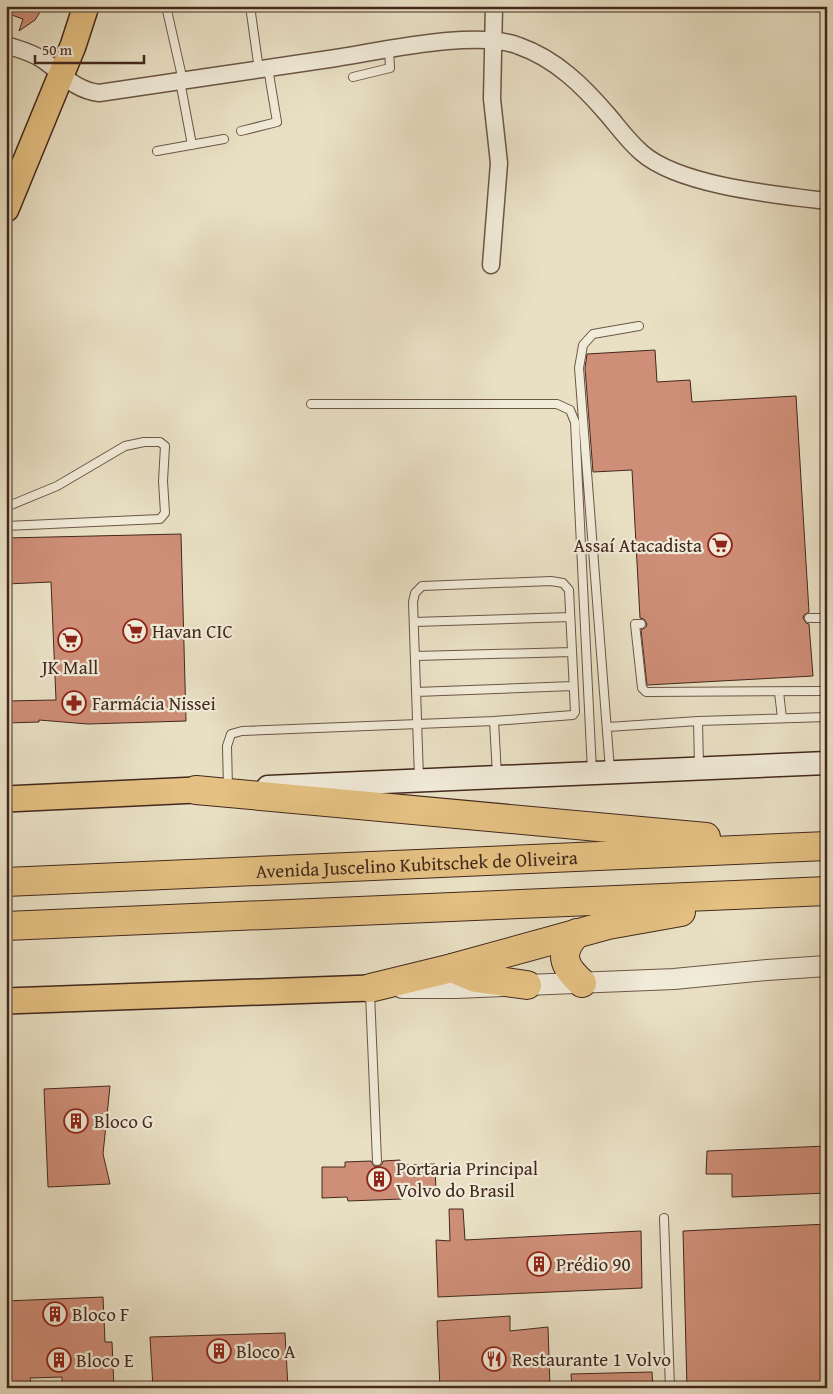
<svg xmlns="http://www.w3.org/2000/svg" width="833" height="1394" font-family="'Gentium Book Plus',serif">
	<rect width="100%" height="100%" fill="#e9e0c4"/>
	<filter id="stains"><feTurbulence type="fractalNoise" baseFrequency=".004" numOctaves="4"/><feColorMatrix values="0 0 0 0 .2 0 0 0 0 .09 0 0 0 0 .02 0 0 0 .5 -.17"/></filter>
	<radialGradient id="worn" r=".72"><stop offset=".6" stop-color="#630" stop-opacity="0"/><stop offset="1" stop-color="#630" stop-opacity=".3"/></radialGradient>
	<path fill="#ce8e77" stroke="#43281c" d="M 6,6 L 44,6 L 35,20 L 19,31 L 23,19 L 6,13 Z
		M 655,350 L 657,382 L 690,380 L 692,402 L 796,396 L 809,612 L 804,615 L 803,618 L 806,623 L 809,624 L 813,676 L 647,685 L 641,630 L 646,627 L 647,624 L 644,619 L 640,618 L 632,470 L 593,472 L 585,368 L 587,354 Z
		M 181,534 L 186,721 L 88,724 L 39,720 L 39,722 L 6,723 L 6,701 L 56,700 L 51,582 L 6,584 L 6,538 Z
		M 110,1086 L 103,1154 L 110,1184 L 48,1187 L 44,1089 Z
		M 827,1146 L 827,1193 L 732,1197 L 732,1174 L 706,1174 L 707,1151 Z
		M 400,1160 L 401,1165 L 435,1164 L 436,1191 L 402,1193 L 402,1199 L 348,1201 L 347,1197 L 322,1198 L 322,1167 L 345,1167 L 345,1162 L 371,1161 L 374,1166 L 378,1167 L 382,1164 L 383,1161 Z
		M 449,1209 L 463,1209 L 465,1240 L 641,1231 L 642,1288 L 438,1297 L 436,1240 L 450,1241 Z
		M 827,1224 L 827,1388 L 687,1388 L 683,1231 Z
		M 103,1297 L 105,1342 L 112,1342 L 114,1388 L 62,1388 L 62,1377 L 30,1378 L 32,1388 L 12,1388 L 11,1377 L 6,1377 L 6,1301 Z
		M 510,1316 L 510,1331 L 548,1327 L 550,1388 L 440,1388 L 437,1321 Z
		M 285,1333 L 288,1388 L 153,1388 L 150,1337 Z
		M 652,1372 L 653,1388 L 572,1388 L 571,1374 Z"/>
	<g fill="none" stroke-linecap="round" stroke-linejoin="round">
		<g stroke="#6c5646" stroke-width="10">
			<path id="service" d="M 166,6 L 183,81
				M 250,6 L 259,70
				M 353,77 L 390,68 L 389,50
				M 180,81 L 192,145
				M 241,131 L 277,122 L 268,68
				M 157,151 L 224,139
				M 311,404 L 557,404 L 570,410 L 575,422 L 592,771
				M 6,507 L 57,486 L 125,446 L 144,442 L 160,442 L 165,446 L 163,481 L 165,513 L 160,519 L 6,526
				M 809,618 L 827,618
				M 414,622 L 570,617
				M 641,624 L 635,624 L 642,688 L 646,692 L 827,691
				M 415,656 L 572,652
				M 416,692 L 573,686
				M 779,692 L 782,718
				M 698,721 L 699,766
				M 608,727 L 698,721 L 827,717
				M 610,770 L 579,368 L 583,345 L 593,334 L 639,326
				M 419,778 L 413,602 L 415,593 L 422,586 L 551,581 L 563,583 L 569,590 L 575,712 L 573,715 L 494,721
				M 228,789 L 227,746 L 231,734 L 242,731 L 494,721 L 497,775
				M 370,993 L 377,1161
				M 664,1218 L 670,1388"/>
		</g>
		<g stroke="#6c5646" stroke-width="19">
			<path id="minor" d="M 6,45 C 18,49 32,52 43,60 C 62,73 74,90 99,93 C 178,81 257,70 336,58 C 382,51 477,29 519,46 C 556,59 583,86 608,115 C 619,128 629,142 642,153 C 680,186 777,195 827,201
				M 491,265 L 499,163 L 492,99 L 494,6"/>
		</g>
		<g stroke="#6c5646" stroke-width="22">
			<path id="tertiary" d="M 402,988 L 456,988 L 674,979 L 767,970 L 827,966"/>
		</g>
		<g stroke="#43281c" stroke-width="25">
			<path id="secondary" d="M 268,787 L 827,763"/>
		</g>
		<g stroke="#43281c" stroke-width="28">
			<path id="primary" d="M 6,209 L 73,46 L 86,6
				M 6,799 L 196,790
				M 6,1001 L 370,988"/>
		</g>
		<g stroke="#43281c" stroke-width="30">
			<g id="motorway">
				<path d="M 196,790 L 706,837"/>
				<path id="s1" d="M 6,882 L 827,846"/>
				<path d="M 6,926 L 827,891"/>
				<path d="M 577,933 C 558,953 563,966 582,983"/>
				<path d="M 452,968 L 476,978 L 527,985"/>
				<path d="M 370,988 L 452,968 L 608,925 L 681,912"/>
			</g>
		</g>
		<use href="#service" stroke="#f1ebd9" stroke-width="8"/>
		<use href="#minor" stroke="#f1ebd9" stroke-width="16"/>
		<use href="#tertiary" stroke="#f1ebd9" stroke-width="20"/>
		<use href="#secondary" stroke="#f1ebd9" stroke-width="22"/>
		<use href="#primary" stroke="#e4c082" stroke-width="25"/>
		<use href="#motorway" stroke="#e4c082" stroke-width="28"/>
	</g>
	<defs>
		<g id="supermarket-ring" transform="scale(1.25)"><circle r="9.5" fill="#f1ebd9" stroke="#8f2418" stroke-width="1.5"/><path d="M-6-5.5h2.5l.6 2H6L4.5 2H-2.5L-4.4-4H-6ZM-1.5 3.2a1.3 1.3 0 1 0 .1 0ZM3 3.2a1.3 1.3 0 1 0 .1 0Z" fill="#8f2418"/></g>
		<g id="pharmacy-ring" transform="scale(1.25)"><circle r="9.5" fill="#f1ebd9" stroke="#8f2418" stroke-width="1.5"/><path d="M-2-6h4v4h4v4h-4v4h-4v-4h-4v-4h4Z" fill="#8f2418"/></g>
		<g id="building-ring" transform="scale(1.25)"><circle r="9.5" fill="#f1ebd9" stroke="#8f2418" stroke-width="1.5"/><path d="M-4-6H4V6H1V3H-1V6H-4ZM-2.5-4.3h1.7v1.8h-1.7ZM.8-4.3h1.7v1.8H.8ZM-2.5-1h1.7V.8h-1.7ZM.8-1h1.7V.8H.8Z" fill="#8f2418"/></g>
		<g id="restaurant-ring" transform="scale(1.25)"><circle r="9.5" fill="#f1ebd9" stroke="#8f2418" stroke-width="1.5"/><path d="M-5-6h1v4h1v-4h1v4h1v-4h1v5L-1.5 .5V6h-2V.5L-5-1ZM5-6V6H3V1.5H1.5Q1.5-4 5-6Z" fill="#8f2418"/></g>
	</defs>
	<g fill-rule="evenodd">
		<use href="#supermarket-ring" x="720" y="545"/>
		<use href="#supermarket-ring" x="135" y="631"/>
		<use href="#supermarket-ring" x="70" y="640"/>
		<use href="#pharmacy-ring" x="74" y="703"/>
		<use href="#building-ring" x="76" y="1121"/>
		<use href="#building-ring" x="379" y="1179"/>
		<use href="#building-ring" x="539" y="1264"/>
		<use href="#building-ring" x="55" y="1314"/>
		<use href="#building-ring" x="219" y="1351"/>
		<use href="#restaurant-ring" x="494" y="1359"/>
		<use href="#building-ring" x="59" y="1360"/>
	</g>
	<g text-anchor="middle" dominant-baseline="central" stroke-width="4.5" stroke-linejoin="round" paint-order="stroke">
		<g font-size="19" fill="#43281c" stroke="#f1ebd9" text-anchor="start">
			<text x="702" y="545" text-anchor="end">Assaí Atacadista</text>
			<text x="152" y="631">Havan CIC</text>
			<text x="70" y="667" text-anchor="middle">JK Mall</text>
			<text x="92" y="703">Farmácia Nissei</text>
			<text x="94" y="1121">Bloco G</text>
			<text x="396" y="1168">Portaria Principal<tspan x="396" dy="22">Volvo do Brasil</tspan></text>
			<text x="556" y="1264">Prédio 90</text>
			<text x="72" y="1314">Bloco F</text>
			<text x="236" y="1351">Bloco A</text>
			<text x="512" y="1359">Restaurante 1 Volvo</text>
			<text x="76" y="1360">Bloco E</text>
		</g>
		<g font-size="19" fill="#43281c" stroke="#f1ebd9">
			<text stroke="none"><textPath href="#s1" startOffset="411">Avenida Juscelino Kubitschek de Oliveira</textPath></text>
		</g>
	</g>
	<rect width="833" height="1394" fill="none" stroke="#e9e0c4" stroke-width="25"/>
	<rect x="8" y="8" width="818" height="1379" fill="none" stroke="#43281c" stroke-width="2.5"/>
	<rect x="12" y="12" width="808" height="1369" fill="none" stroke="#43281c"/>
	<path d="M35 55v8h109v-8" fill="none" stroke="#43281c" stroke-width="2.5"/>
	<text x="42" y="55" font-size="15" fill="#43281c" stroke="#f1ebd9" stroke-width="4" paint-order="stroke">50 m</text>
	<rect width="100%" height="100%" filter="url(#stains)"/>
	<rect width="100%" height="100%" fill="url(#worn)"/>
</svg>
